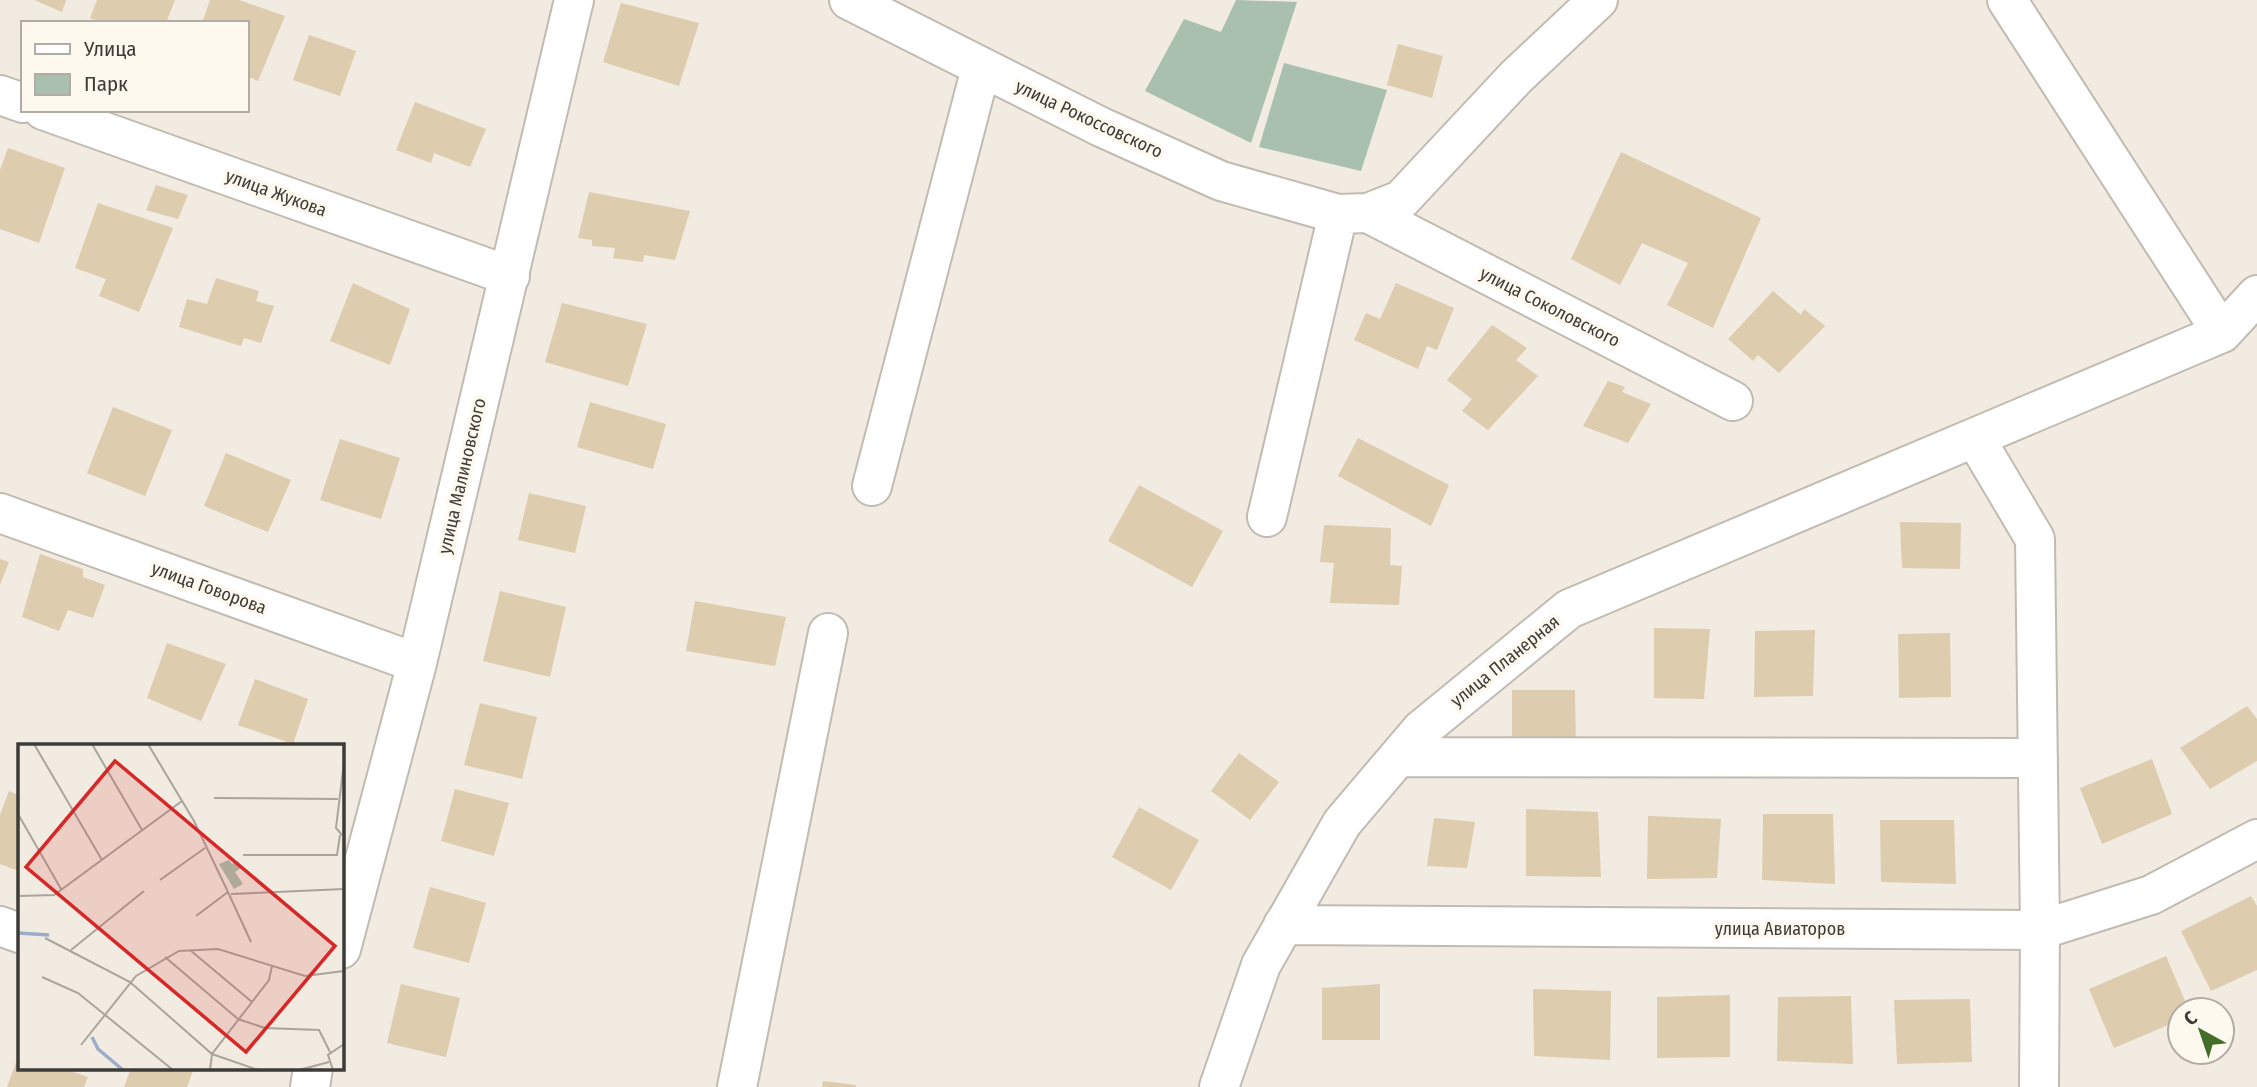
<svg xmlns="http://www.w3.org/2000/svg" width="2257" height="1087" font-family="'Fira Sans Condensed',sans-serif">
	<rect width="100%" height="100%" fill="#f1ebe1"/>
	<path fill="#a9c0ae" d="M 1236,0 L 1297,2 L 1251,143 L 1145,91 L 1184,19 L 1221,32 Z
		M 1284,63 L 1387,90 L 1361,171 L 1259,147 Z"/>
	<path fill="#ddccad" d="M 34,0 L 66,0 L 62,12 Z
		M 97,0 L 175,0 L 166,23 L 101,23 L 90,18 Z
		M 210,0 L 239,0 L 285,16 L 258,81 L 247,76 L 247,23 L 202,23 Z
		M 621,3 L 699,23 L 679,86 L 603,62 Z
		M 309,35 L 356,51 L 340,96 L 293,80 Z
		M 1398,44 L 1443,56 L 1432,98 L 1387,85 Z
		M 415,102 L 486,129 L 470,167 L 434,153 L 431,163 L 396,150 Z
		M 8,148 L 65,168 L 39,243 L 0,229 L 0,170 Z
		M 1621,152 L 1761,218 L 1713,328 L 1667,305 L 1688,263 L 1642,243 L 1620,285 L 1571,259 Z
		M 156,185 L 188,195 L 178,219 L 146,210 Z
		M 589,192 L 690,211 L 675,260 L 644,255 L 643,262 L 613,258 L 615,248 L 592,246 L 592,240 L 578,238 Z
		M 98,203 L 173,228 L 139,312 L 99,296 L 106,279 L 75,268 Z
		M 216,278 L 259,291 L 256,301 L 274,306 L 261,343 L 244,338 L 241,346 L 179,327 L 187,299 L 207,304 Z
		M 353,283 L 410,309 L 390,365 L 330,341 Z
		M 1396,283 L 1454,308 L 1437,350 L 1427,346 L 1418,369 L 1354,340 L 1366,313 L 1380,319 Z
		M 1773,291 L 1801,315 L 1804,309 L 1825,326 L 1779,373 L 1758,355 L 1753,361 L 1728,339 Z
		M 562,303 L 647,324 L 628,386 L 545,362 Z
		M 1492,325 L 1527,348 L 1516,360 L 1538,376 L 1488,430 L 1462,411 L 1472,399 L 1447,380 Z
		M 1608,381 L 1625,387 L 1622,392 L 1651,404 L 1628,443 L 1583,426 Z
		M 590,402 L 666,424 L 653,469 L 577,447 Z
		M 113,407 L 172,430 L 145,496 L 87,473 Z
		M 1358,438 L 1449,485 L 1431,526 L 1338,476 Z
		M 340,439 L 400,458 L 381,519 L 320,500 Z
		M 226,453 L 291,480 L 268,532 L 204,506 Z
		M 1139,485 L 1223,531 L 1192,587 L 1108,541 Z
		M 529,493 L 586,506 L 575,553 L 518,540 Z
		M 1900,522 L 1961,523 L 1960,569 L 1902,568 Z
		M 1324,525 L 1391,528 L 1390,565 L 1402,566 L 1399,605 L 1330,603 L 1334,563 L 1320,562 Z
		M 40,554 L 83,569 L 83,577 L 105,585 L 93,618 L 68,610 L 59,631 L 22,617 Z
		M 0,559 L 9,562 L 0,585 Z
		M 500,591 L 566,607 L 550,677 L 483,661 Z
		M 695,601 L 786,617 L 775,666 L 686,651 Z
		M 1654,628 L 1710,629 L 1704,699 L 1654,698 Z
		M 1815,630 L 1813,696 L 1754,697 L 1755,631 Z
		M 1950,633 L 1951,697 L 1899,698 L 1898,634 Z
		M 167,643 L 226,664 L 201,721 L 147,698 Z
		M 255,679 L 308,699 L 293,744 L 238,725 Z
		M 1512,690 L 1575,690 L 1576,747 L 1512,746 Z
		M 480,703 L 537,717 L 522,779 L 464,765 Z
		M 2247,706 L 2257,719 L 2257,761 L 2210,789 L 2180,748 Z
		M 1239,753 L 1279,782 L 1250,820 L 1211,791 Z
		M 2152,759 L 2172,814 L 2102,844 L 2080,788 Z
		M 455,789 L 509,803 L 494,856 L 441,841 Z
		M 9,791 L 19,795 L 19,871 L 0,864 L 0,815 Z
		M 1139,807 L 1199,840 L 1171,890 L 1112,857 Z
		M 1526,809 L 1598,812 L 1601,877 L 1526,876 Z
		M 1763,814 L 1833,814 L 1835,884 L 1762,880 Z
		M 1648,816 L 1721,819 L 1717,878 L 1647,879 Z
		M 1434,818 L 1475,822 L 1467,868 L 1427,866 Z
		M 1880,820 L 1954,820 L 1956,884 L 1881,882 Z
		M 430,887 L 486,903 L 469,963 L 413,948 Z
		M 2251,896 L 2257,906 L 2257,970 L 2211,991 L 2181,931 Z
		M 2166,956 L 2189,1010 L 2180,1010 L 2180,1020 L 2114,1048 L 2089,989 Z
		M 401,984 L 460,998 L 446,1057 L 387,1043 Z
		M 1380,984 L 1380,1040 L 1322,1040 L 1322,988 Z
		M 1533,989 L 1611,991 L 1610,1060 L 1534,1056 Z
		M 1730,995 L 1730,1057 L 1657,1058 L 1657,997 Z
		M 1851,996 L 1853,1064 L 1777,1061 L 1778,997 Z
		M 1970,999 L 1972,1062 L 1897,1064 L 1894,1000 Z
		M 19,1054 L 19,1068 L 62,1068 L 88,1077 L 84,1087 L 7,1087 Z
		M 131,1068 L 194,1068 L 187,1087 L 124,1087 Z
		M 823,1081 L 856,1085 L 856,1087 L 822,1087 Z"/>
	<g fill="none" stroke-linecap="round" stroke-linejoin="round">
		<g stroke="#c1bbb2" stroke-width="42">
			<path id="minor" d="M 849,0 L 1101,127 L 1221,181 L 1338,214
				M 2007,0 L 2222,333
				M 0,95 L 23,103
				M 43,110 L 510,276
				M 1368,213 L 1401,200 L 1516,77 L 1598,0
				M 1975,438 L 2035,539 L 2040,930 L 2039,1087
				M 872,486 L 981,68
				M 0,513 L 417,663
				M 1267,517 L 1338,214 L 1368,213 L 1733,401
				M 1401,757 L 2038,758
				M 1283,925 L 2040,930 L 2151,895 L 2257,839
				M 0,926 L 19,933
				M 341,949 L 417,663 L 574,0
				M 310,1087 L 313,1068
				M 737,1087 L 828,633
				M 1219,1087 L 1261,965 L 1342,823 L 1421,730 L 1569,609 L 2222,333 L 2257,295"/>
		</g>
		<use href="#minor" stroke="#fff" stroke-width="38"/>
	</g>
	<g text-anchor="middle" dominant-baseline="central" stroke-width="7" stroke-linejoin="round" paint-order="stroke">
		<g font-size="18" fill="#3d3b37" stroke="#fef9ef">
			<text transform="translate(1089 119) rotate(25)">улица Рокоссовского</text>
			<text transform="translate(276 193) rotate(20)">улица Жукова</text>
			<text transform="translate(1550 307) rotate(27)">улица Соколовского</text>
			<text transform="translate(462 476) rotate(-77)">улица Малиновского</text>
			<text transform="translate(209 588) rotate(20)">улица Говорова</text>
			<text transform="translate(1505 661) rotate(-39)">улица Планерная</text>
			<text x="1780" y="929">улица Авиаторов</text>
		</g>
	</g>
	<g transform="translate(18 744)">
		<rect width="326" height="326" fill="#f1ebe1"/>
		<path d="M 211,116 L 214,120 L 220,117 L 223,124 L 217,128 L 225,140 L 216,145 L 201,120 Z" fill="#a9c0ae"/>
		<path fill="none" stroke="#9dacc9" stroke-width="3.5" d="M 0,189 L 31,191M 74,293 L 80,305 L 105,326"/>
		<path fill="none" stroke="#a9a59d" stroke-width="2" d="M 16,0 L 84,116M 74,0 L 124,86M 130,0 L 176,77 L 210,148M 196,54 L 320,55M 0,70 L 43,145M 324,91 L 318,84 L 326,18M 225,111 L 319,111 L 322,91M 142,136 L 187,104M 213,150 L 326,145M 0,152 L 36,151 L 164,57M 178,172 L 210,148 L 233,198M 27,194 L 112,238 L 194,310 L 240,326M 53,206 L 126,147M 172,206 L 234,258M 147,213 L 220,275 L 247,284 L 301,286 L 312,308M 24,233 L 60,249 L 155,326M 63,301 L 118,232 L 161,207 L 200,205 L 287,232 L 326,227M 192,326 L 194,310 L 251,236 L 254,222M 281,326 L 311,318M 315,326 L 310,311 L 326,300"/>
		<path fill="#d62828" fill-opacity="0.15" stroke="#d62828" stroke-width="3.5" d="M 97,17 L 317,202 L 228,308 L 8,123 Z"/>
		<rect width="326" height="326" fill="none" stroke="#3d3b37" stroke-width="3.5"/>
	</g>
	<rect x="21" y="21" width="228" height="91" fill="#fef9ef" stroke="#b1ada5" stroke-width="2"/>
	<rect x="35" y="44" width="35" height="10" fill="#ffffff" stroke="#b1ada5" stroke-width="2"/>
	<text x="84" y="56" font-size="21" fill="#3d3b37">Улица</text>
	<rect x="35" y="74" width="35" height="21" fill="#a9c0ae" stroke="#b1ada5" stroke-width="2"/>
	<text x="84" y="91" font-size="21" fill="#3d3b37">Парк</text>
	<g transform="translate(2201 1031) rotate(320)"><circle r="33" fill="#fef9ef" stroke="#b1ada5" stroke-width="2"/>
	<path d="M0-5L12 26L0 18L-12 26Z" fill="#446d29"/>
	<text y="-10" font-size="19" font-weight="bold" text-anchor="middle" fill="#3d3b37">С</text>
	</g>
</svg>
